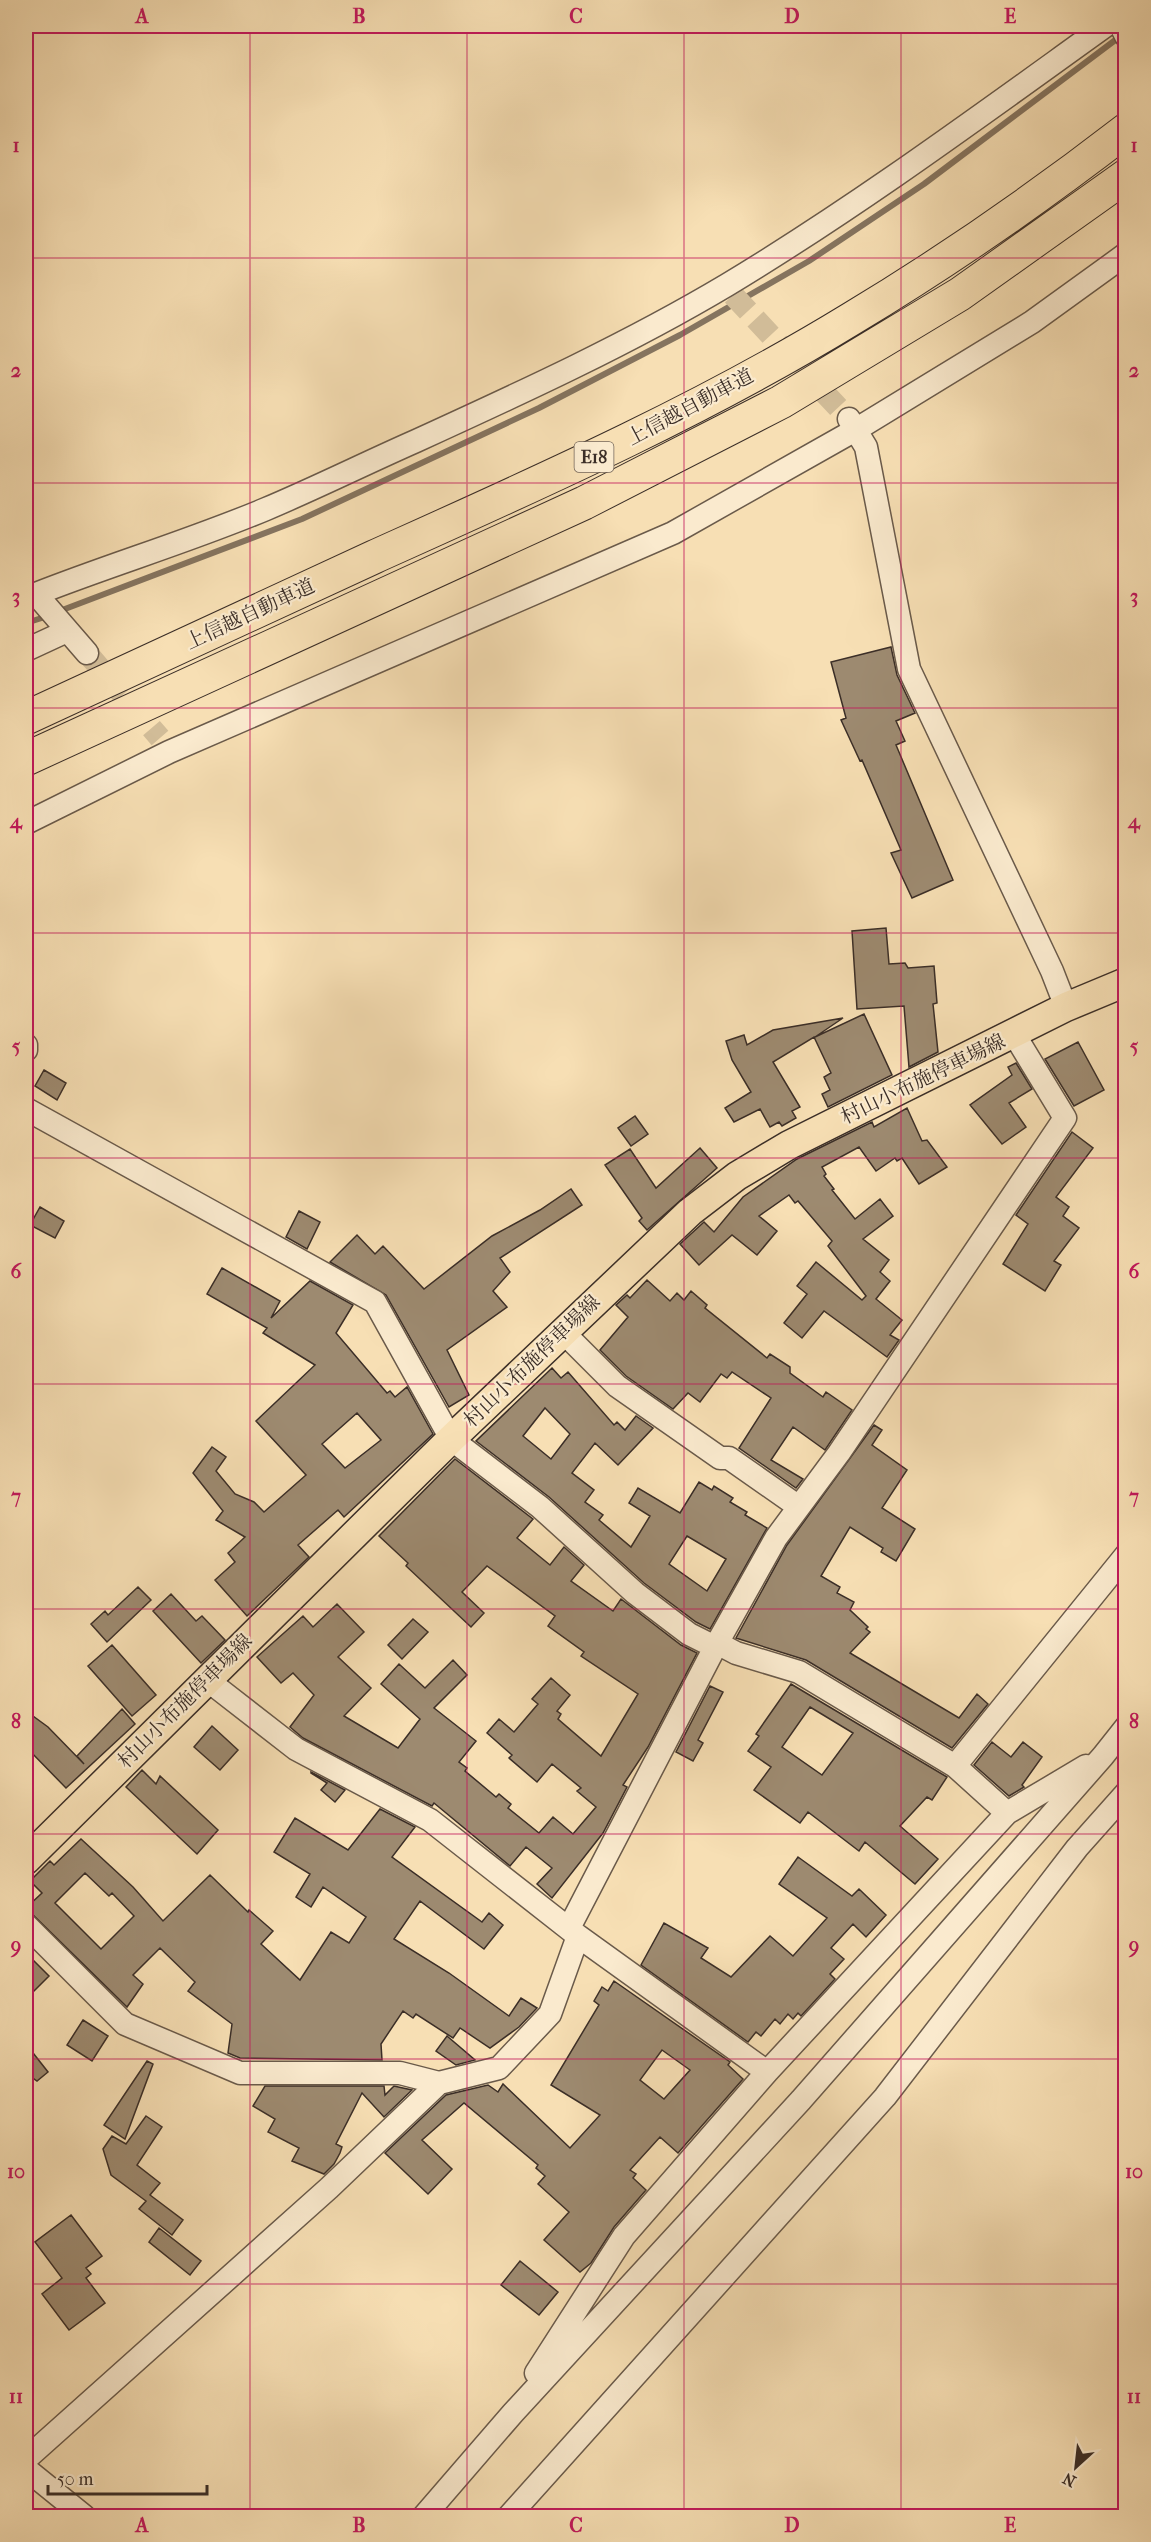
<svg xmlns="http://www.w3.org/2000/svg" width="1151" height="2542" font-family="'IM FELL French Canon','Noto Serif JP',serif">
	<rect width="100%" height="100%" fill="#f7dfb4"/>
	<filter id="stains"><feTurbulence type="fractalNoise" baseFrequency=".00333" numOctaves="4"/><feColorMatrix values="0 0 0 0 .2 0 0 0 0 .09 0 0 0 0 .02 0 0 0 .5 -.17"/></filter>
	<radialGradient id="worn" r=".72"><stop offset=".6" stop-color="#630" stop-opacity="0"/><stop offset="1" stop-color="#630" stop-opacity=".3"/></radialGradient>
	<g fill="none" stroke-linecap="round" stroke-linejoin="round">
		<path stroke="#85745f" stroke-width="6" d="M 26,34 L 30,26
			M 57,612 L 302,519 L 539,408 L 680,335 L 809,261 L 924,184 L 1122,35
			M 26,623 L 48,616"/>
	</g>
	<path fill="#9d8a70" stroke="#3b2e27" stroke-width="1.5" fill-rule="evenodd" d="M 891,647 L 897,675 L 915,713 L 896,721 L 905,741 L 896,745 L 953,880 L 912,898 L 891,853 L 901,850 L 862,760 L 860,761 L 841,720 L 846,718 L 831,662 Z
		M 886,928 L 889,964 L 905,963 L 908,968 L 934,966 L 937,1003 L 933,1004 L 938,1052 L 909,1067 L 904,1006 L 857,1009 L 852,931 Z
		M 864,1014 L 892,1075 L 828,1107 L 822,1094 L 830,1090 L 824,1077 L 831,1073 L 814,1037 L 773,1062 L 800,1107 L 792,1111 L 796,1118 L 782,1126 L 779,1122 L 770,1127 L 760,1109 L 734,1122 L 725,1108 L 751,1092 L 732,1060 L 726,1041 L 744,1035 L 747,1045 L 773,1030 L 843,1018 L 815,1037 Z
		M 1078,1042 L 1104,1090 L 1074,1106 L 1045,1059 Z
		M 1016,1063 L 1032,1089 L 1009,1103 L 1026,1127 L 1002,1144 L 970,1105 L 1012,1075 L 1008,1067 Z
		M 44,1070 L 66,1083 L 57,1100 L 35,1086 Z
		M 907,1108 L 922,1141 L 927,1140 L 947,1167 L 919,1184 L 902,1158 L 897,1161 L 895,1158 L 876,1171 L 859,1147 L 822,1167 L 826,1174 L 824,1176 L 834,1189 L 832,1190 L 855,1219 L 880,1199 L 893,1216 L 863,1239 L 889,1260 L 880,1272 L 890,1281 L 876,1299 L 902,1320 L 890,1335 L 899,1340 L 887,1357 L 824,1311 L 802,1338 L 784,1323 L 807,1294 L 797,1286 L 816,1262 L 862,1300 L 866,1296 L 828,1246 L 832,1241 L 798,1201 L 795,1203 L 789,1195 L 759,1216 L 777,1231 L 757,1255 L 732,1235 L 699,1265 L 680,1244 L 704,1222 L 714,1232 L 743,1197 L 797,1159 L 872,1122 L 874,1127 Z
		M 635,1116 L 648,1134 L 631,1146 L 618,1128 Z
		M 1072,1132 L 1093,1148 L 1056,1197 L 1069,1207 L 1063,1216 L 1079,1228 L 1054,1261 L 1061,1265 L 1045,1291 L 1003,1264 L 1028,1224 L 1016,1215 Z
		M 700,1148 L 717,1168 L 647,1230 L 639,1221 L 642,1218 L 605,1165 L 630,1149 L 656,1188 Z
		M 571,1189 L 582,1205 L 500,1258 L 510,1272 L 493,1291 L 507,1307 L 447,1350 L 469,1395 L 449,1407 L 386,1295 L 330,1262 L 357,1235 L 375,1254 L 383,1246 L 424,1289 L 492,1236 L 540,1210 Z
		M 40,1207 L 64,1221 L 55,1238 L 30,1225 Z
		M 299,1211 L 320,1222 L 307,1249 L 286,1237 Z
		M 222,1268 L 280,1301 L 271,1318 L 310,1281 L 353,1305 L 336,1333 L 387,1393 L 390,1391 L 395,1397 L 407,1387 L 433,1434 L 344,1517 L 338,1510 L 298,1545 L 309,1557 L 247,1616 L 215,1580 L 235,1562 L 228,1553 L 245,1537 L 216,1520 L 223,1511 L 193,1473 L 212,1447 L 226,1457 L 216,1471 L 235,1494 L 254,1502 L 264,1512 L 306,1475 L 256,1421 L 315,1365 L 263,1333 L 267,1328 L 207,1294 ZM 357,1413 L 381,1440 L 345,1468 L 322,1444 Z
		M 647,1280 L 670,1301 L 677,1293 L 684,1300 L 691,1291 L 707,1305 L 705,1308 L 767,1358 L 770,1354 L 790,1367 L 790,1373 L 823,1397 L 826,1392 L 852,1410 L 825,1450 L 793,1427 L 771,1460 L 803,1479 L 796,1488 L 739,1448 L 771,1398 L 732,1372 L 727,1378 L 721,1374 L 700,1402 L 688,1393 L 673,1409 L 626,1376 L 600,1350 L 628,1317 L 616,1305 L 627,1295 L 630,1298 Z
		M 552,1368 L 561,1378 L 568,1372 L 614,1425 L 617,1422 L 625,1430 L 636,1416 L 653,1428 L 618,1465 L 595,1443 L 572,1473 L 594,1490 L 585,1502 L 603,1515 L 599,1520 L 631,1547 L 650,1516 L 629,1503 L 638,1488 L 680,1513 L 699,1482 L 712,1490 L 714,1486 L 733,1498 L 730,1502 L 747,1512 L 745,1515 L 767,1528 L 710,1629 L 696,1622 L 644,1583 L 549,1497 L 476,1441 ZM 545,1408 L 570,1434 L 551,1459 L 523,1436 ZM 687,1536 L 726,1559 L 707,1591 L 669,1564 Z
		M 874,1425 L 882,1430 L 872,1445 L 907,1470 L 882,1508 L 915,1529 L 896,1561 L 881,1552 L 883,1548 L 850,1527 L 821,1576 L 840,1587 L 837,1593 L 854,1602 L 850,1610 L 868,1627 L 866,1629 L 870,1632 L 850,1653 L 959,1718 L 977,1694 L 988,1704 L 952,1748 L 806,1660 L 736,1638 L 787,1545 Z
		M 455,1459 L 533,1519 L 517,1538 L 550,1565 L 564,1547 L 584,1565 L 571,1581 L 613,1611 L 621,1599 L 681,1645 L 697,1653 L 648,1747 L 623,1785 L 627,1787 L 603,1833 L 552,1898 L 537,1884 L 552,1868 L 526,1847 L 510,1866 L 434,1803 L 432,1806 L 303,1738 L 290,1727 L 314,1695 L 293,1673 L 281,1683 L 257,1657 L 303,1616 L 313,1627 L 337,1604 L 364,1632 L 338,1657 L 371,1688 L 344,1716 L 398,1748 L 420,1719 L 381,1684 L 399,1664 L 425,1688 L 453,1660 L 467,1675 L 434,1708 L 476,1741 L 459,1762 L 467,1768 L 465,1771 L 496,1797 L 499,1794 L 511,1804 L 508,1808 L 539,1833 L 553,1817 L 573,1834 L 596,1807 L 577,1791 L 581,1788 L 552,1764 L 537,1782 L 509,1758 L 512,1755 L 487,1733 L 499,1719 L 514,1732 L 538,1704 L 532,1699 L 551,1678 L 570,1695 L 557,1711 L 561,1714 L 558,1719 L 601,1756 L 638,1694 L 581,1656 L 584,1652 L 548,1626 L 555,1616 L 487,1566 L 462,1592 L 484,1613 L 471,1627 L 406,1566 L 408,1563 L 379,1536 Z
		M 138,1587 L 151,1600 L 107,1642 L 91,1624 L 105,1611 L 108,1615 Z
		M 171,1594 L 196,1621 L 202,1616 L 225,1640 L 201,1663 L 153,1611 Z
		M 413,1619 L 428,1632 L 402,1659 L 388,1645 Z
		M 112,1645 L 156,1695 L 132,1716 L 88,1666 Z
		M 791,1684 L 947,1777 L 932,1800 L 927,1797 L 900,1826 L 938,1859 L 915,1884 L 865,1842 L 859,1851 L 808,1812 L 800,1823 L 754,1790 L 771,1767 L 748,1751 L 759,1736 L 756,1734 ZM 810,1707 L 853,1733 L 822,1775 L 782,1747 Z
		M 710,1686 L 723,1692 L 698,1740 L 703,1743 L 693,1761 L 676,1752 Z
		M 122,1709 L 135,1724 L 66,1788 L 26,1747 L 26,1711 L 48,1727 L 84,1764 L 77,1756 Z
		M 212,1726 L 238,1750 L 220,1770 L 194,1747 Z
		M 992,1742 L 1011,1757 L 1023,1742 L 1042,1757 L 1022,1785 L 1024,1787 L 1009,1796 L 974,1765 Z
		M 142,1770 L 156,1784 L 160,1776 L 218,1830 L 197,1854 L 126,1787 Z
		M 311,1773 L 311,1772 L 345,1790 L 335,1802 L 321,1790 L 327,1783 Z
		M 380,1809 L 415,1827 L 392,1857 L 482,1922 L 489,1913 L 503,1925 L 484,1949 L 420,1901 L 394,1939 L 449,1973 L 509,2016 L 521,1998 L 537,2008 L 519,2027 L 490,2048 L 460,2028 L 453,2038 L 416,2014 L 413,2018 L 403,2011 L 381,2044 L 382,2060 L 240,2058 L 228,2053 L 232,2024 L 188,1991 L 195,1982 L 160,1948 L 133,1975 L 143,1984 L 127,2007 L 26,1908 L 42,1893 L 30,1881 L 50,1861 L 54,1865 L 81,1839 L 133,1887 L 163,1921 L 210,1875 L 248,1912 L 249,1910 L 273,1931 L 261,1944 L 300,1980 L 331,1932 L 349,1943 L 366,1917 L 323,1887 L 311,1907 L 296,1897 L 310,1874 L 274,1852 L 295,1818 L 348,1850 ZM 85,1873 L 109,1896 L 112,1893 L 134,1916 L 101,1949 L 55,1903 Z
		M 798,1857 L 852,1896 L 859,1889 L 886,1915 L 866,1937 L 853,1924 L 831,1948 L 844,1959 L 830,1974 L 835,1979 L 801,2016 L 798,2013 L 793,2019 L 788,2014 L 780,2024 L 775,2019 L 761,2036 L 756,2032 L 748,2042 L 641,1965 L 664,1923 L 708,1948 L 701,1958 L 731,1977 L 770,1936 L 793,1956 L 827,1918 L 779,1884 Z
		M 26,1953 L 49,1976 L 26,1999 Z
		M 614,1981 L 730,2062 L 728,2065 L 743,2079 L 678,2153 L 660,2137 L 630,2170 L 636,2174 L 633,2178 L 646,2190 L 614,2227 L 591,2263 L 580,2272 L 544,2240 L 569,2212 L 538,2184 L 545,2176 L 536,2168 L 538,2165 L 464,2103 L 422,2140 L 452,2169 L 428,2194 L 385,2153 L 446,2095 L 488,2085 L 498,2092 L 503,2084 L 570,2148 L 600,2115 L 551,2085 L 599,2005 L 594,2001 L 602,1987 L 608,1991 ZM 662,2050 L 690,2070 L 664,2099 L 640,2080 Z
		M 83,2020 L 108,2036 L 92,2061 L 67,2045 Z
		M 447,2036 L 475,2060 L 456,2065 L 436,2051 Z
		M 26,2044 L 48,2072 L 37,2081 L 26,2073 Z
		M 147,2061 L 153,2064 L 125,2139 L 104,2125 Z
		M 265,2086 L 384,2086 L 385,2095 L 394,2086 L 412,2090 L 384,2117 L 362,2093 L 336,2144 L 342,2147 L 340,2153 L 334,2164 L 324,2174 L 292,2161 L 299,2148 L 268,2132 L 275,2119 L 253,2106 Z
		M 146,2116 L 162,2127 L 137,2165 L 160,2183 L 150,2195 L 183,2220 L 172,2235 L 139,2209 L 146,2201 L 111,2175 L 103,2149 L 112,2136 L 126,2144 Z
		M 71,2215 L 102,2256 L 86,2268 L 91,2274 L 86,2278 L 105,2303 L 69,2330 L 42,2294 L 62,2278 L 35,2242 Z
		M 159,2228 L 201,2261 L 190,2275 L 149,2242 Z
		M 520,2261 L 558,2292 L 539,2315 L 501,2285 Z"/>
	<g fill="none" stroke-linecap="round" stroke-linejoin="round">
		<path stroke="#d1bc98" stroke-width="22" stroke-dasharray="22 11" stroke-linecap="butt" d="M 733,295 L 849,419
			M 87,653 L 160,738"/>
		<g stroke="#6a5a4a" stroke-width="25">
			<path id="minor" d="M 1121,26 L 1126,36
				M 849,419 L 866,447 L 909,669 L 1052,971 L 1066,1007
				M 26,650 L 67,631
				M 87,653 L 36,594 C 112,564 190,541 266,509 C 316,488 366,463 416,441 C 521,393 628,344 727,285 C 858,206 981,115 1105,26
				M 26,823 L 169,752 L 673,533 L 857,429 L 1032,322 L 1126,254
				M 26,1045 L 26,1050
				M 26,1109 L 375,1302 L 451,1439 L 540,1507 L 635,1593 L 689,1634 L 715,1647
				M 564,1333 L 617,1386 L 720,1458 L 729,1458 L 799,1507
				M 717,1643 L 736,1653 L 799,1672 L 955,1766 L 1007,1813 L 1086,1766
				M 955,1766 L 1126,1555
				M 26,1925 L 125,2024 L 240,2073 L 400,2073 L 439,2083
				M 569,1928 L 715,1647 L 776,1538 L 839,1453 L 1065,1118 L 1014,1034
				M 578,1936 L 767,2072
				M 536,2373 L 624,2236 L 767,2072 L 1007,1813
				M 26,2459 L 329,2188 L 439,2083 L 499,2068 L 550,2014 L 578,1936 L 430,1820 L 296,1749 L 206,1679
				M 26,2469 L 84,2516
				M 424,2516 L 513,2413 L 801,2100 L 1103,1756 L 1126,1727
				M 509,2516 L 885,2097 L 1077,1848 L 1126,1793"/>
		</g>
		<g stroke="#3b2e27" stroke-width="31">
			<path id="major" d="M 26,1860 L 451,1439 L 690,1212 L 737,1176 L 789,1145 L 1066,1007 L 1126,982"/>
		</g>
		<g stroke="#3b2e27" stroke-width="35">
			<path id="highway" d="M 26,718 C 141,664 257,610 374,557 C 536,484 699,412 851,319 C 946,262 1038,198 1126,130
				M 26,759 L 584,503 L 781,402 L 960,294 L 1126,176"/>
		</g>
		<use href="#minor" stroke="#faeace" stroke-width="22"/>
		<use href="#major" stroke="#f7dfb4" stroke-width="28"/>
		<use href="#highway" stroke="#f7dfb4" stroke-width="33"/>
	</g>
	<path fill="none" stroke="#c2185b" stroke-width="1.5" stroke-opacity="0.55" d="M 250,26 L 250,2516M 467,26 L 467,2516M 684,26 L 684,2516M 901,26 L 901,2516M 26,258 L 1126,258M 26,483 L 1126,483M 26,708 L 1126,708M 26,933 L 1126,933M 26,1158 L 1126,1158M 26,1384 L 1126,1384M 26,1609 L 1126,1609M 26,1834 L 1126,1834M 26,2059 L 1126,2059M 26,2284 L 1126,2284"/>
	<g text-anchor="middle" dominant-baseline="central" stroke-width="4.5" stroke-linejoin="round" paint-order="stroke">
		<rect fill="#faeace" stroke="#746659" stroke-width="1.5" x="574.5" y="442" width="39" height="30" rx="4.5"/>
		<g font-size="18" font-weight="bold" fill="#3b2e27">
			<text x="594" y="457">E18</text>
		</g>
		<g font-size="20" fill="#3b2e27" stroke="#faeace">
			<text transform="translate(690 407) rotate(-28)">上信越自動車道</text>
			<text transform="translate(250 614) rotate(-25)">上信越自動車道</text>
			<text transform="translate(923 1079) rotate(-26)">村山小布施停車場線</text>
			<text transform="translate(532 1361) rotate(-44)">村山小布施停車場線</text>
			<text transform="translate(185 1701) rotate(-45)">村山小布施停車場線</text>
		</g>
	</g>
	<rect width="1151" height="2542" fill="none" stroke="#f7dfb4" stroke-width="66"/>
	<g transform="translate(1076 2467) rotate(207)" stroke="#faeace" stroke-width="4.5" paint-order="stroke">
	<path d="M0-4.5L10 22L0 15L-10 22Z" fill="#3b2e27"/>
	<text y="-9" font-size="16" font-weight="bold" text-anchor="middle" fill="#3b2e27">N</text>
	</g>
	<path d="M48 2485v9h159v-9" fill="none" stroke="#3b2e27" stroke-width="3"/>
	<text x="57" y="2485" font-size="18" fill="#3b2e27" stroke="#faeace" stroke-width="4.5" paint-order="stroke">50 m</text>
	<rect x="33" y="33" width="1085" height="2476" fill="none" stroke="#c2185b" stroke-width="2"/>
	<g font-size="20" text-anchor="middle" font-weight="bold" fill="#c2185b">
		<text x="142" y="23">A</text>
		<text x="359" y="23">B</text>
		<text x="576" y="23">C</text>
		<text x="792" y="23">D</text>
		<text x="1010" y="23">E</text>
		<text x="16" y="152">1</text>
		<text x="1134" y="152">1</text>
		<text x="16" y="377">2</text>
		<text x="1134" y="377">2</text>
		<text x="16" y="603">3</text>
		<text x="1134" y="603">3</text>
		<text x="16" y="828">4</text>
		<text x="1134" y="828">4</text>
		<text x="16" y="1053">5</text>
		<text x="1134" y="1053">5</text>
		<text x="16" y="1278">6</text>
		<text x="1134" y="1278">6</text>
		<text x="16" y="1503">7</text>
		<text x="1134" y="1503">7</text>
		<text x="16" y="1728">8</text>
		<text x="1134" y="1728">8</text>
		<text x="16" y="1953">9</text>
		<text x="1134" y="1953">9</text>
		<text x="16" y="2178">10</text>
		<text x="1134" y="2178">10</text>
		<text x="16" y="2403">11</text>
		<text x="1134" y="2403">11</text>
		<text x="142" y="2532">A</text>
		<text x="359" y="2532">B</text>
		<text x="576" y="2532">C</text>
		<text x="792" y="2532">D</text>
		<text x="1010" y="2532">E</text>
	</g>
	<rect width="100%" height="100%" filter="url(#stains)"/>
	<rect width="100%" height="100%" fill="url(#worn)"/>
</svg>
